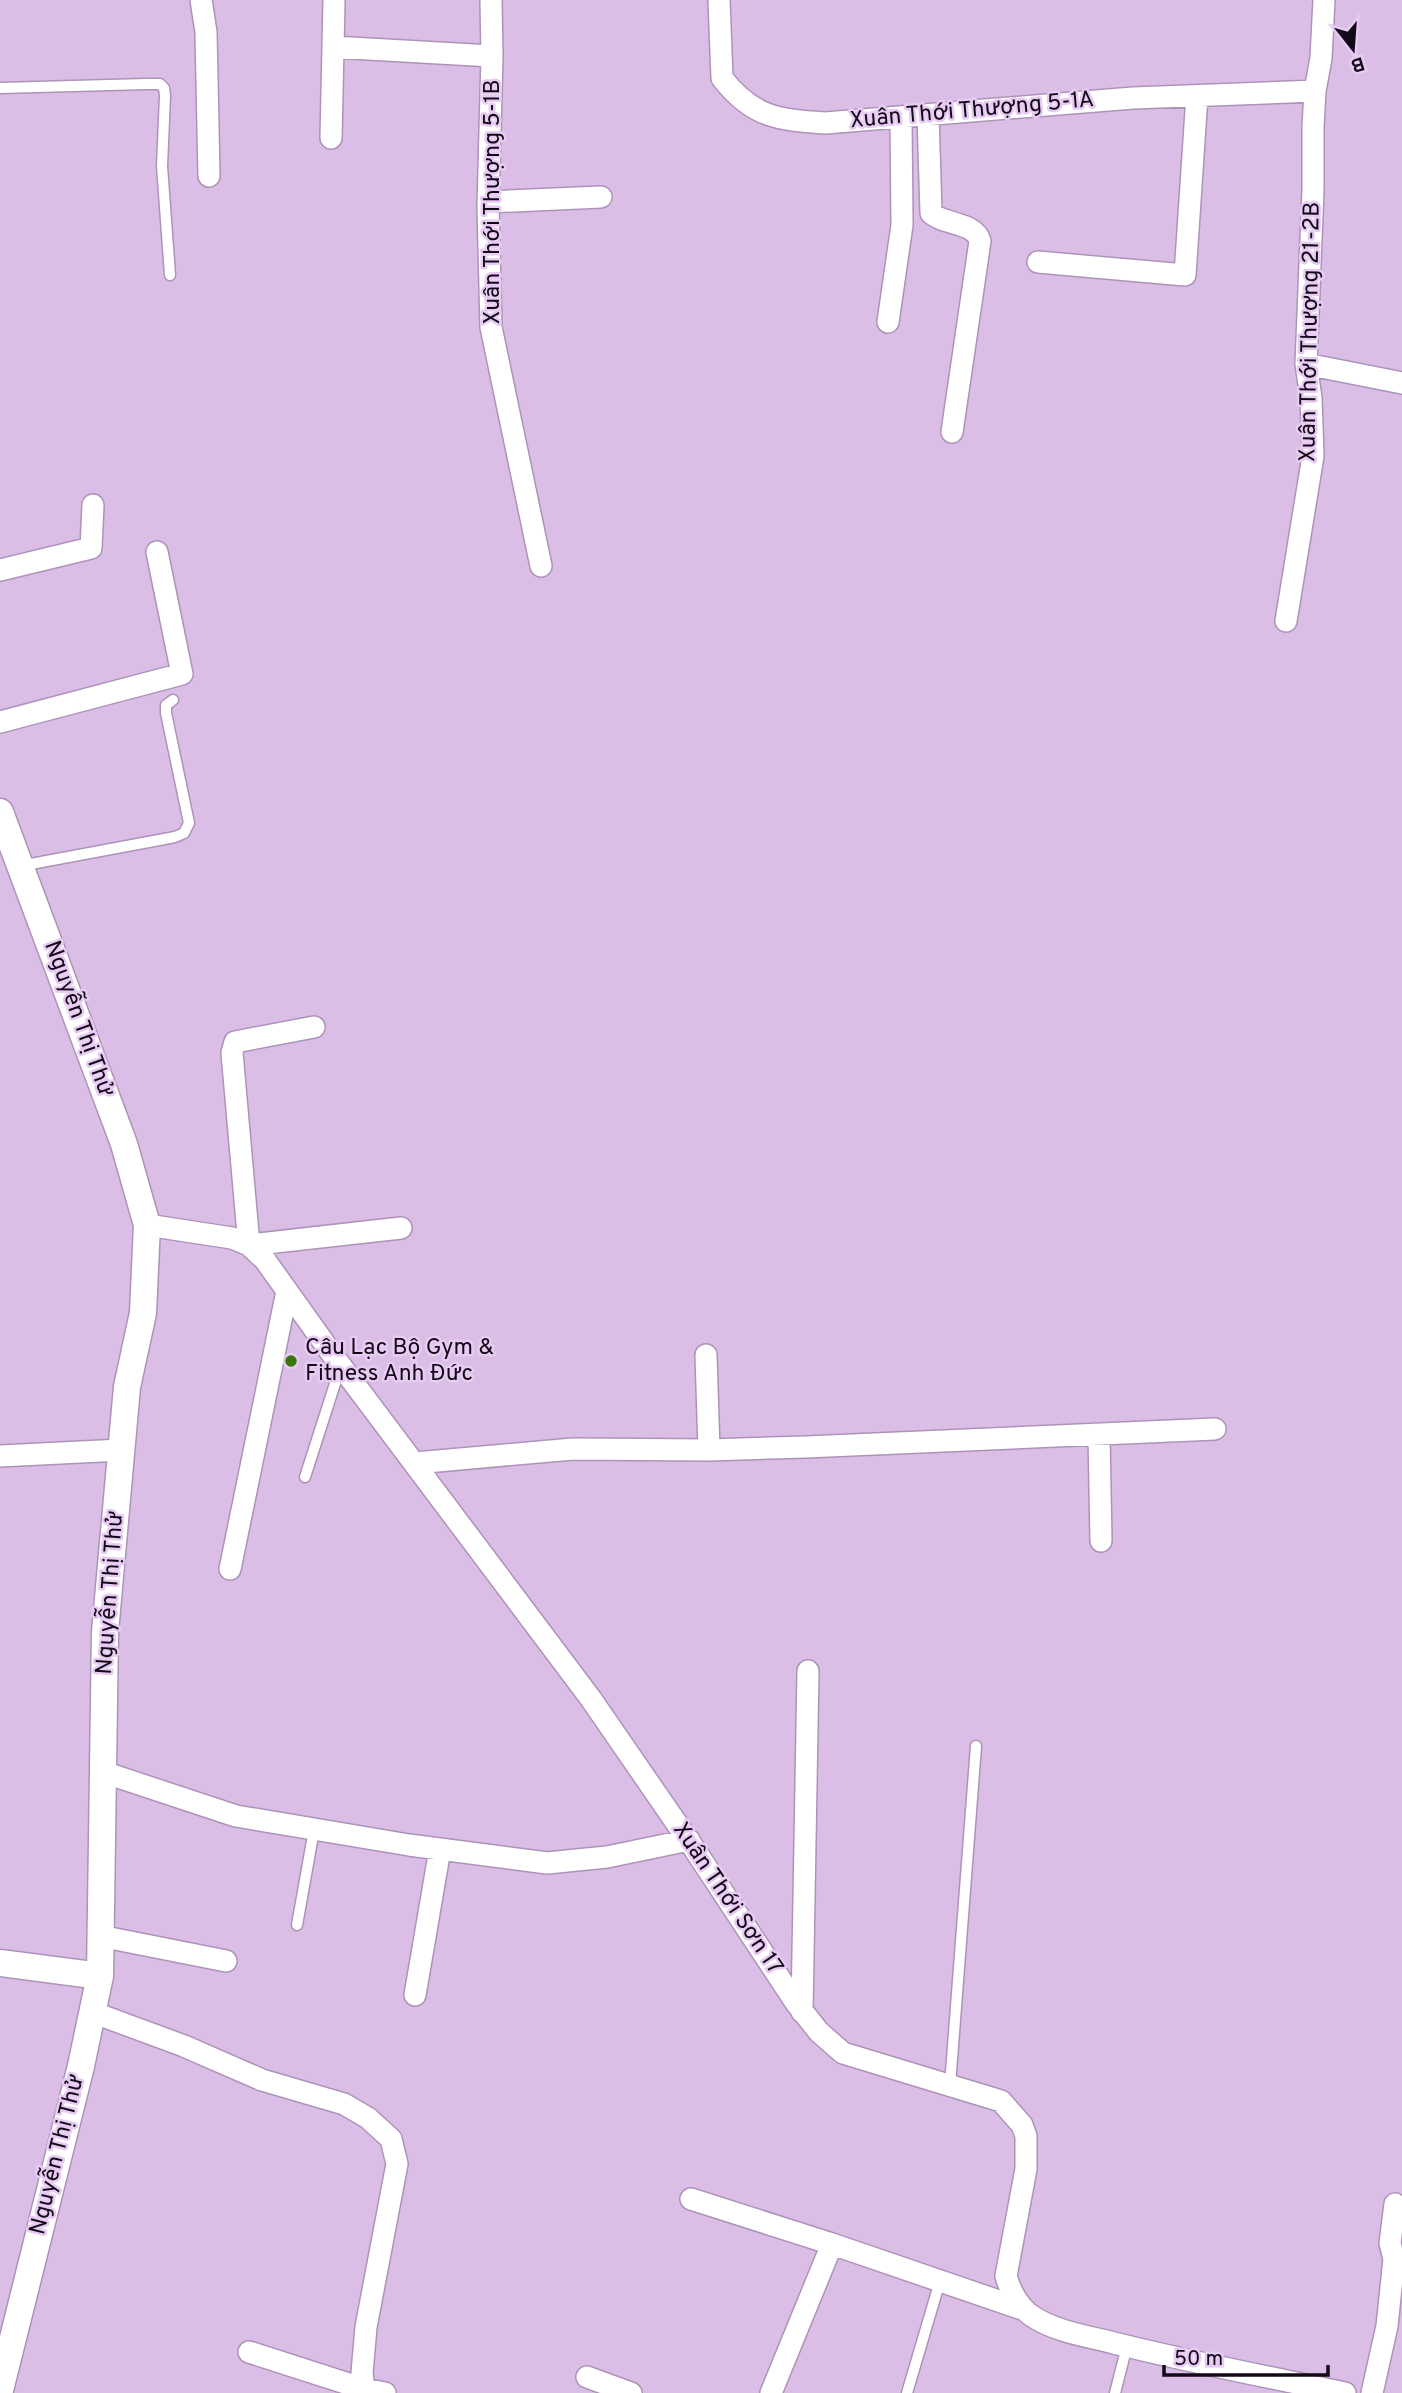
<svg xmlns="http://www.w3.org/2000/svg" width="1402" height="2393" font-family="Overpass,sans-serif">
	<rect width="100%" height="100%" fill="#dabee6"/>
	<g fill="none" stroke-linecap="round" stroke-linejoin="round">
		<g stroke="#ae93b9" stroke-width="13">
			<path id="service" d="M 0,88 L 146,84 L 160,84 L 164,88 L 165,96 L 162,166 L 170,275
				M 20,866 L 175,837 L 184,833 L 189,823 L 166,713 L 166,705 L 173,700
				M 305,1477 L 341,1365
				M 297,1925 L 314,1830
				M 950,2085 L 976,1746
				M 907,2393 L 940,2281
				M 1115,2393 L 1127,2346"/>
		</g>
		<g stroke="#ae93b9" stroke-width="24">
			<path id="minor" d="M 201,0 L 206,32 L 209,176
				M 491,0 L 492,56 L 488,207 L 491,327 L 541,566
				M 719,0 L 722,78 C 752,117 778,120 825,123 L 1133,98 L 1315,91
				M 333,47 L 334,0
				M 928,115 L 931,213 C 944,225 975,222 980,241 L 952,432
				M 331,138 L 333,47 L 492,56
				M 488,202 L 601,197
				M 1038,262 L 1185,275 L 1197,96
				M 888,322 L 902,225 L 901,117
				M 1306,364 L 1402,383
				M 0,570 L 91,548 L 93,505
				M 1286,621 L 1313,456 L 1311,398 L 1306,364 L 1313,190 L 1313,127 L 1315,91 L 1321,58 L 1324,0
				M 0,722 L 182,674 L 157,552
				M 314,1027 L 235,1042 L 232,1053 L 249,1245 L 401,1228
				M 147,1225 L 232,1238 L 249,1245 L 265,1260 L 332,1354 L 591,1699 L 695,1850 L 796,2003 L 819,2032 L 843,2053 L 1001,2101 L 1022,2125 L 1026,2136 L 1026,2169 L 1006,2276 C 1010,2291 1019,2307 1032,2316 C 1056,2332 1087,2336 1114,2343 C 1190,2362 1268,2377 1345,2393
				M 706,1355 L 709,1450
				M 1099,1436 L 1101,1541
				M 0,1456 L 121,1450
				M 415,1463 L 573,1449 L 709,1450 L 806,1447 L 1215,1429
				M 230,1569 L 287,1291
				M 103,1772 L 236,1816 L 409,1845 L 547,1863 L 607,1857 L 689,1840
				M 100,1936 L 226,1961
				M 415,1995 L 440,1849
				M 92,2012 L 184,2046 L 262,2080 L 344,2104 L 368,2118 L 391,2139 L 397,2164 L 366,2327 L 362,2373 L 364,2389 L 385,2393
				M 802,2012 L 808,1671
				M 691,2199 L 832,2244
				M 249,2352 L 364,2389
				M 587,2377 L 631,2393
				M 771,2393 L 832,2244 L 1025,2310
				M 1372,2393 L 1387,2326 L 1394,2259 L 1390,2243 L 1395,2204"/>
		</g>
		<g stroke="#ae93b9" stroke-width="29">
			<path id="tertiary" d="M 0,812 L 124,1144 L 147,1225 L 143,1313 L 127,1387 L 105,1632 L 100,1976 L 81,2066 L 0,2390
				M 0,1963 L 100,1976"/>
		</g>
		<use href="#service" stroke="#fff" stroke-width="10"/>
		<use href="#minor" stroke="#fff" stroke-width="21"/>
		<use href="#tertiary" stroke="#fff" stroke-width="26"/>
	</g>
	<circle fill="#3a760e" stroke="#e7cbf3" stroke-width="2.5" cx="291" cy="1361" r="7"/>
	<g text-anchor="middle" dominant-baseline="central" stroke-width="5" stroke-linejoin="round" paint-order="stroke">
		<g font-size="23" fill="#130a17" stroke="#e7cbf3">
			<text transform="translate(972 111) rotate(-5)">Xuân Thới Thượng 5-1A</text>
			<text transform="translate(493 202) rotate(-90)">Xuân Thới Thượng 5-1B</text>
			<text transform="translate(1311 332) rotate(-89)">Xuân Thới Thượng 21-2B</text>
			<text transform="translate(78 1019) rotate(70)">Nguyễn Thị Thử</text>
			<text transform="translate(111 1593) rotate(-86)">Nguyễn Thị Thử</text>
			<text transform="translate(727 1899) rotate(56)">Xuân Thới Sơn 17</text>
			<text transform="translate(58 2155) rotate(-76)">Nguyễn Thị Thử</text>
		</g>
		<g font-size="23" fill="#130a17" stroke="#e7cbf3" text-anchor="start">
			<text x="305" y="1348">Câu Lạc Bộ Gym &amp;<tspan x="305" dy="26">Fitness Anh Đức</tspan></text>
		</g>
	</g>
	<g transform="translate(1353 49) rotate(163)" stroke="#e7cbf3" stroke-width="5" paint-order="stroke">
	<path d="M0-5L12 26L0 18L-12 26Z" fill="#130a17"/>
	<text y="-10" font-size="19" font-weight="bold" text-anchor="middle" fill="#130a17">B</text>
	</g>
	<path d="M1164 2365v10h164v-10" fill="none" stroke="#130a17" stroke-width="3.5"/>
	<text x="1174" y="2365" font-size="21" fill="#130a17" stroke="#e7cbf3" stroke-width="5" paint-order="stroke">50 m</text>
</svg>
